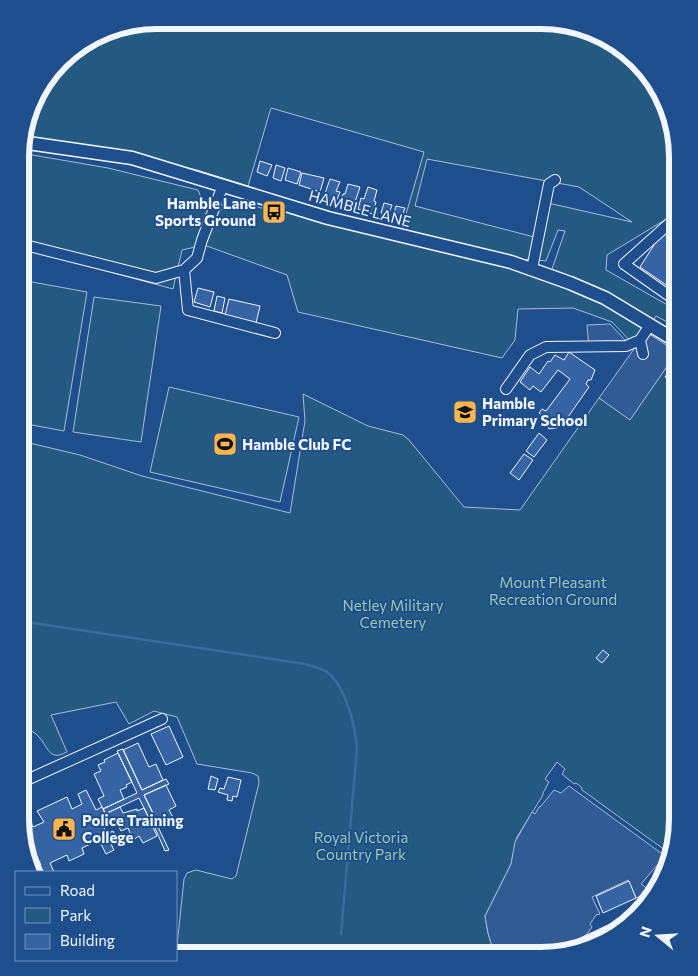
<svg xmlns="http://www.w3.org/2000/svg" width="698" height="976" font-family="Commissioner,sans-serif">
	<rect width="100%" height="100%" fill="#1f4e8c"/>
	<path fill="#245a82" stroke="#a8bbd7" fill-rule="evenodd" d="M 157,20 L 559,21 L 624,48 L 664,97 L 678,157 L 678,212 L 607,255 L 606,270 L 678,311 L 678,328 L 656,316 L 636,347 L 612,322 L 573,308 L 518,309 L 515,340 L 502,358 L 298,312 L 287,275 L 204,245 L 182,250 L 173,289 L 21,248 L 21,153 L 108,168 L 198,190 L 204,205 L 220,210 L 245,203 L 265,209 L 328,218 L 400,235 L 424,152 L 271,108 L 248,186 L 197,170 L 118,153 L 22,137 L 38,89 L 67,54 L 113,27 ZM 427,159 L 579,187 L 632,222 L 548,203 L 538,238 L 415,206 ZM 558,230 L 565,231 L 550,275 L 521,262 L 528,259 L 546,261 Z
		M 21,280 L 87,292 L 64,431 L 21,423 Z
		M 94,297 L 161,306 L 141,442 L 73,432 Z
		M 677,352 L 678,828 L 669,853 L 582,790 L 582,788 L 576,783 L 574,784 L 562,774 L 565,769 L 557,762 L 545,779 L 549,782 L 543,793 L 543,795 L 517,837 L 511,864 L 485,916 L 488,933 L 495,956 L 176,955 L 184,879 L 187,873 L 196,870 L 232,879 L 236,876 L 259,783 L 258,776 L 252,773 L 197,764 L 177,717 L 154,711 L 129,724 L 116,702 L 51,715 L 67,752 C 48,762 49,747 38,736 C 34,731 26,729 20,727 L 21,441 L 80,455 L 142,476 L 290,513 L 305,421 L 303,394 L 368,426 L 403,435 L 409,440 L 464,507 L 520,510 L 599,398 L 630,419 Z
		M 169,387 L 299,417 L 280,502 L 150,472 Z"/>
	<path fill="#305b95" stroke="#a8bbd7" d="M 610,324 L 625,340 L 623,348 L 589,349 L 587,325 Z
		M 646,332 L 677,352 L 630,420 L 599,398 Z
		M 569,786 L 665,856 L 641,884 L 651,891 L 636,898 L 628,880 L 592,897 L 600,914 L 596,915 L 590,924 L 592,927 L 587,934 L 567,950 L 541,956 L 495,956 L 488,933 L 485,916 L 511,864 L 515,842 L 532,812 L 535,814 L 539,807 L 541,806 L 554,790 L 561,793 Z"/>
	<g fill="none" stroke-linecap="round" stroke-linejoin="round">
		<path stroke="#3b69a3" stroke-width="2.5" d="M 20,621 L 305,664 C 311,666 322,668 327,672 C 346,687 355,725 357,748 L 341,934"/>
	</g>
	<path fill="#3563a3" stroke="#f2f6ff" d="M 260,161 L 272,165 L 267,176 L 257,172 Z
		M 276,165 L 285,168 L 281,181 L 273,178 Z
		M 288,168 L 301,172 L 297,184 L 285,180 Z
		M 302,173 L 324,178 L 320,192 L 299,185 Z
		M 330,179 L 340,182 L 336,191 L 340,192 L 336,202 L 323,199 Z
		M 348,184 L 360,187 L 353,208 L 340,204 L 343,194 L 345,194 Z
		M 368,187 L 377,190 L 374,201 L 376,202 L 373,214 L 358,209 L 361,198 L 364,199 Z
		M 384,203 L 392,205 L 388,216 L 381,213 Z
		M 396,206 L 405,208 L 401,219 L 393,217 Z
		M 667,230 L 675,234 L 670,240 L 672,241 L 678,232 L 678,293 L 640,267 L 661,234 L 664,235 Z
		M 198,288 L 214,292 L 210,307 L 194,302 Z
		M 217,296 L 225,298 L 222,313 L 214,311 Z
		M 229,299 L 260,306 L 256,323 L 225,315 Z
		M 569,352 L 595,370 L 591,380 L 588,380 L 586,384 L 589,387 L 561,427 L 549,429 L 546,424 L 546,420 L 539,413 L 542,409 L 546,411 L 570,379 L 558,370 L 541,392 L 533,386 L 530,390 L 520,382 L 530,367 L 539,374 L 548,361 L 550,362 L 555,355 L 564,360 Z
		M 671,368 L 678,373 L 678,385 L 665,377 Z
		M 539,433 L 547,440 L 534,457 L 526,451 Z
		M 524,454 L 533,460 L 519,480 L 510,473 Z
		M 603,650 L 609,655 L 602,663 L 596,658 Z
		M 169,726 L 183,757 L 166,765 L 151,734 Z
		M 138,743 L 149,767 L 156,764 L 163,780 L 142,790 L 123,750 Z
		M 123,749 L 142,790 L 166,779 L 169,784 L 144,795 L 153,813 L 148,816 L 139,798 L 105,814 L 103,809 L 137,793 L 117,751 Z
		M 118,753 L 132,782 L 126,785 L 127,787 L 120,790 L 124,799 L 103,809 L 98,799 L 104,796 L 94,774 L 101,771 L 98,765 L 105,762 L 104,760 Z
		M 211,776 L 218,779 L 215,790 L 208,789 Z
		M 228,777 L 241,780 L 237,797 L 233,796 L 232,801 L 227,800 L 228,795 L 218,792 L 220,788 L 224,789 Z
		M 166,785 L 176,806 L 169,810 L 174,819 L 159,826 L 144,795 Z
		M 86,790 L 96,810 L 102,807 L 106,814 L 99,818 L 107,834 L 113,831 L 117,839 L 110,842 L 114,850 L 106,854 L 99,840 L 82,848 L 84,854 L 69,861 L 67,855 L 50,863 L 54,872 L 34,872 L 32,869 L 41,865 L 33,849 L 27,851 L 26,843 L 30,841 L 22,825 L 30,821 L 33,827 L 44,822 L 37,811 L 67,797 L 72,809 L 82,804 L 78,794 Z
		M 120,807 L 123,813 L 137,809 L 137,811 L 144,808 L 157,836 L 143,843 L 139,836 L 133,840 L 128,828 L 121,831 L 118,825 L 112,827 L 105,814 Z
		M 158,827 L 169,850 L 165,851 L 155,828 Z
		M 664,867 L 659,884 L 655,889 L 651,885 Z
		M 629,881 L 636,898 L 603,913 L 596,896 Z"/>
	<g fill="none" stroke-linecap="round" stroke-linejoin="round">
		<g stroke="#f2f6ff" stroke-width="12">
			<path id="minor" d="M 672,221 L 624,264 L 678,302
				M 21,244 L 156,278 L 184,270 L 197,258 L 202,240 L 223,185
				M 532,269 L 549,184 L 555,180
				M 184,270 L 188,310 L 275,333
				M 640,340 L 643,354
				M 506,389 L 530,355 L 546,347 L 626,346 L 640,340 L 650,325
				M 20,783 L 162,719
				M 568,950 L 619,926"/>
		</g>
		<g stroke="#f2f6ff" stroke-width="15">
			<path id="major" d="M 21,142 L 132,158 L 328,218 L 511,262 L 570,283 L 605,298 L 678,342"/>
		</g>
		<use href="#minor" stroke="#1f4e8c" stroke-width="10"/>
		<use href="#major" stroke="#1f4e8c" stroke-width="12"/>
	</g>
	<defs>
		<g id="bus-square" transform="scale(1.25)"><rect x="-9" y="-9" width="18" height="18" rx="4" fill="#ffb74d" stroke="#1f4e8c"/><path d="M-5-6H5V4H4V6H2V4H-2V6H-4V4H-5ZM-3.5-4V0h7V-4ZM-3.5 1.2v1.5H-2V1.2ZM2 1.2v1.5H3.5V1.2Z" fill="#111"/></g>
		<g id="school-square" transform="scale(1.25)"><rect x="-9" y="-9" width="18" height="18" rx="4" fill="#ffb74d" stroke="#1f4e8c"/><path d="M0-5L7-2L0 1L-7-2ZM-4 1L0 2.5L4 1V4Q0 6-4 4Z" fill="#111"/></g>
		<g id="stadium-square" transform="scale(1.25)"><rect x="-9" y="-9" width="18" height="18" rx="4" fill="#ffb74d" stroke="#1f4e8c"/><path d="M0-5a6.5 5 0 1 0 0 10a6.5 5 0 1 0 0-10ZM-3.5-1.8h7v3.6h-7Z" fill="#111"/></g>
		<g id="civic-square" transform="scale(1.25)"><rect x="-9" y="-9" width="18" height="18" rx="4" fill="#ffb74d" stroke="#1f4e8c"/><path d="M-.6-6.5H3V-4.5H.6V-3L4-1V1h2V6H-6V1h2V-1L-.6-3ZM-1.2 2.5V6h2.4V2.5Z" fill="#111"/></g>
	</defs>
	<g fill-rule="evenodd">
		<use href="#bus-square" x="274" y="212"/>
		<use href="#school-square" x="465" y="412"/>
		<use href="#stadium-square" x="225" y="444"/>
		<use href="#civic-square" x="64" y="829"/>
	</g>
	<g text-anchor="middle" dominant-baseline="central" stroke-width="4" stroke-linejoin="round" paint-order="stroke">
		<g font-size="15" font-weight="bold" fill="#f2f6ff" stroke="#1f4e8c" text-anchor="start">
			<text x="256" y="203" text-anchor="end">Hamble Lane<tspan x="256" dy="17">Sports Ground</tspan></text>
			<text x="482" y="403">Hamble<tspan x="482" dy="17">Primary School</tspan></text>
			<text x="242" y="444">Hamble Club FC</text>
			<text x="82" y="820">Police Training<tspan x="82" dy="17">College</tspan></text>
		</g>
		<g font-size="15" fill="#f2f6ff" stroke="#1f4e8c">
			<text transform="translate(360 208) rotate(15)">HAMBLE LANE</text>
		</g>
		<g font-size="15" fill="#97c8a6" stroke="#1f4e8c">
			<text x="553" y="582">Mount Pleasant<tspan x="553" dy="17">Recreation Ground</tspan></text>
			<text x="393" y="605">Netley Military<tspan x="393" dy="17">Cemetery</tspan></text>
			<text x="361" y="837">Royal Victoria<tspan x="361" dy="17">Country Park</tspan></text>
		</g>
	</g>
	<path d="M0 0H698V976H0ZM157 29H541A128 128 0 0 1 669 157V819A128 128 0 0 1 541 947H157A128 128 0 0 1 29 819V157A128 128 0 0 1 157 29Z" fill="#1f4e8c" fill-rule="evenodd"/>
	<path fill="none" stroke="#f2f6ff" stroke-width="6" d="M157 29H541A128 128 0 0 1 669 157V819A128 128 0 0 1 541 947H157A128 128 0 0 1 29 819V157A128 128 0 0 1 157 29Z"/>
	<rect x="15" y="871" width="162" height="90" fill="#1f4e8c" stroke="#7391ba"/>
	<rect x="25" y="887" width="25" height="8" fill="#1f4e8c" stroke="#7391ba"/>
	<text x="60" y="896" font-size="15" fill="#f2f6ff">Road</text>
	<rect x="25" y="908" width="25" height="15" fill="#245a82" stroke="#7391ba"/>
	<text x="60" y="921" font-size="15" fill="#f2f6ff">Park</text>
	<rect x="25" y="934" width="25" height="15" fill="#3563a3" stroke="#7391ba"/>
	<text x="60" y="946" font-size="15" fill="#f2f6ff">Building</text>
	<g transform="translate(658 936) rotate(288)" stroke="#1f4e8c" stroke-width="4" paint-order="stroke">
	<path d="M0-4L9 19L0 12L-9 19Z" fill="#f2f6ff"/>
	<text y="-8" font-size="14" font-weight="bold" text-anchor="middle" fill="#f2f6ff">N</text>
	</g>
</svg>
